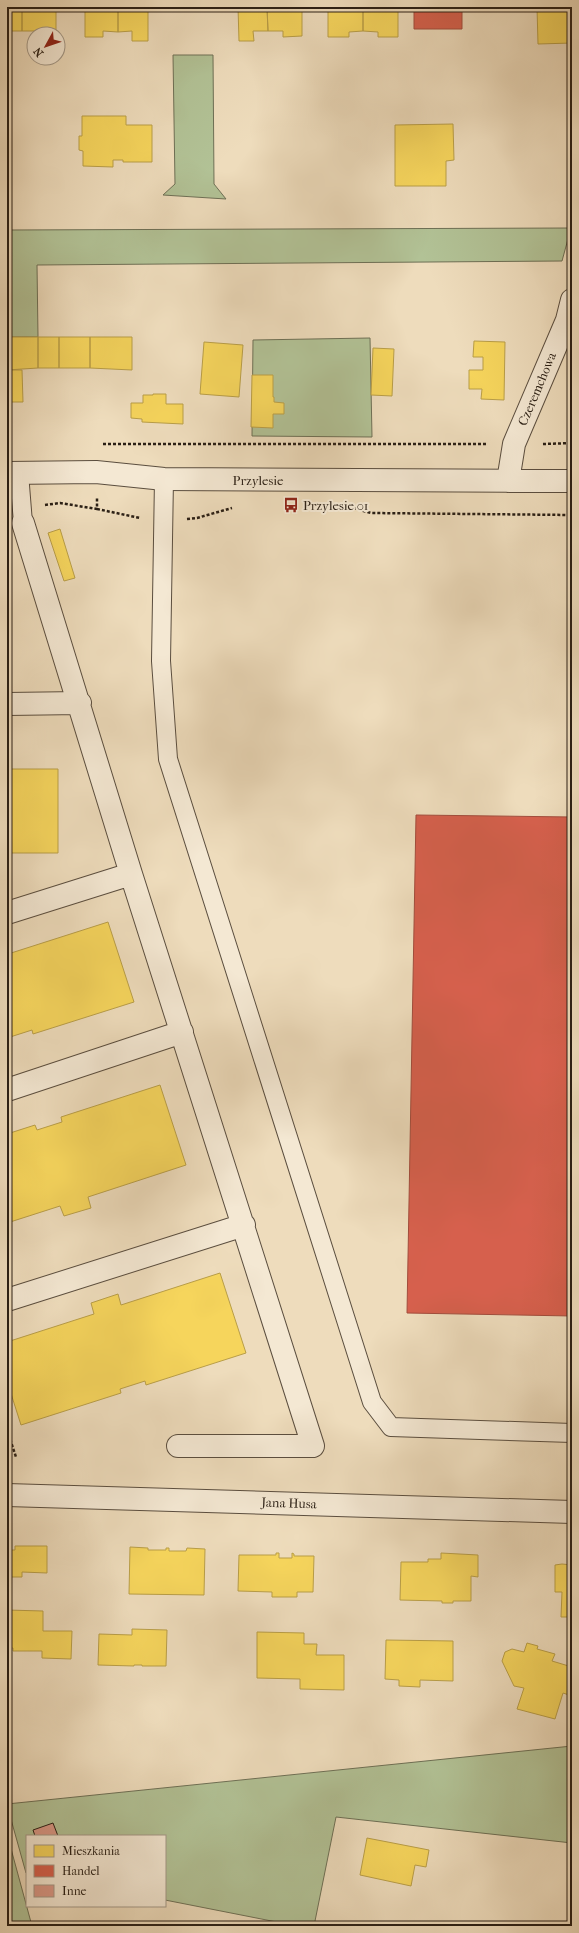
<svg xmlns="http://www.w3.org/2000/svg" width="579" height="1933" font-family="'IM FELL French Canon',serif">
	<rect width="100%" height="100%" fill="#eedcbc"/>
	<filter id="stains"><feTurbulence type="fractalNoise" baseFrequency=".005" numOctaves="4"/><feColorMatrix values="0 0 0 0 .2 0 0 0 0 .09 0 0 0 0 .02 0 0 0 .5 -.17"/></filter>
	<radialGradient id="worn" r=".72"><stop offset=".6" stop-color="#630" stop-opacity="0"/><stop offset="1" stop-color="#630" stop-opacity=".3"/></radialGradient>
	<path fill="#b2c296" stroke="#6e7056" d="M 173,55 L 213,55 L 214,184 L 226,199 L 163,195 L 175,184 Z
		M 571,228 L 562,261 L 37,265 L 38,337 L 7,337 L 7,230 Z
		M 370,338 L 372,437 L 252,436 L 253,340 Z
		M 572,1746 L 572,1843 L 336,1817 L 314,1926 L 297,1926 L 165,1900 L 165,1836 L 27,1836 L 27,1873 L 26,1873 L 7,1805 L 7,1804 Z
		M 7,1834 L 32,1926 L 7,1926 Z"/>
	<path fill="#f6d55c" stroke="#b99e47" d="M 7,7 L 22,7 L 22,31 L 7,31 L 7,35 Z
		M 22,7 L 56,7 L 56,34 L 38,34 L 38,31 L 22,31 Z
		M 85,7 L 118,7 L 118,32 L 103,31 L 103,37 L 85,37 Z
		M 118,7 L 148,7 L 148,41 L 132,41 L 132,31 L 118,32 Z
		M 238,7 L 267,7 L 268,31 L 253,31 L 254,41 L 239,41 Z
		M 267,7 L 302,7 L 302,36 L 283,37 L 283,31 L 268,31 Z
		M 328,7 L 363,7 L 363,31 L 349,32 L 349,37 L 328,37 Z
		M 363,7 L 398,7 L 398,37 L 378,37 L 378,32 L 363,31 Z
		M 537,7 L 572,7 L 572,43 L 538,44 Z
		M 82,116 L 126,116 L 126,125 L 152,125 L 152,162 L 123,162 L 123,160 L 113,160 L 113,167 L 83,166 L 83,151 L 79,150 L 79,136 L 82,136 Z
		M 453,124 L 454,160 L 446,161 L 446,186 L 395,186 L 395,125 Z
		M 7,337 L 38,337 L 38,368 L 7,370 Z
		M 38,337 L 59,337 L 59,368 L 38,368 Z
		M 59,337 L 90,337 L 90,368 L 59,368 Z
		M 90,337 L 132,337 L 132,370 L 90,368 Z
		M 474,341 L 505,342 L 504,400 L 481,399 L 482,389 L 469,389 L 469,370 L 483,370 L 483,357 L 473,357 Z
		M 204,342 L 243,345 L 239,397 L 200,394 Z
		M 373,348 L 394,349 L 392,396 L 371,395 Z
		M 7,370 L 22,370 L 23,402 L 7,402 Z
		M 252,375 L 273,375 L 273,397 L 274,397 L 274,402 L 284,403 L 284,414 L 273,414 L 273,428 L 251,427 Z
		M 153,394 L 166,394 L 166,404 L 183,404 L 183,424 L 142,422 L 142,419 L 131,418 L 131,403 L 143,403 L 143,395 L 153,395 Z
		M 60,529 L 75,578 L 64,581 L 48,533 Z
		M 7,769 L 58,769 L 58,853 L 7,853 Z
		M 108,922 L 134,1002 L 33,1034 L 32,1030 L 7,1038 L 9,1043 L 7,1043 L 7,950 L 8,954 Z
		M 160,1085 L 186,1165 L 88,1197 L 91,1208 L 64,1216 L 60,1206 L 7,1223 L 7,1134 L 35,1125 L 37,1130 L 62,1122 L 61,1117 Z
		M 220,1273 L 246,1353 L 146,1385 L 145,1381 L 120,1389 L 121,1393 L 21,1425 L 7,1381 L 7,1342 L 94,1314 L 91,1303 L 118,1294 L 121,1305 Z
		M 15,1546 L 47,1546 L 47,1573 L 22,1572 L 22,1577 L 7,1577 L 7,1550 L 15,1550 Z
		M 130,1547 L 148,1548 L 148,1550 L 166,1550 L 166,1548 L 169,1548 L 169,1551 L 186,1551 L 187,1548 L 205,1549 L 204,1595 L 129,1594 Z
		M 276,1553 L 279,1553 L 279,1558 L 292,1558 L 292,1553 L 294,1554 L 294,1556 L 314,1556 L 313,1592 L 297,1592 L 297,1597 L 272,1597 L 272,1592 L 238,1591 L 239,1555 L 276,1555 Z
		M 441,1553 L 478,1555 L 478,1577 L 471,1576 L 471,1601 L 453,1601 L 453,1603 L 442,1603 L 442,1601 L 400,1600 L 401,1562 L 428,1562 L 428,1559 L 441,1559 Z
		M 562,1564 L 572,1565 L 572,1617 L 561,1617 L 562,1592 L 555,1592 L 555,1565 Z
		M 7,1610 L 43,1611 L 43,1631 L 72,1631 L 71,1659 L 42,1658 L 42,1651 L 13,1651 L 13,1648 L 7,1648 Z
		M 132,1629 L 167,1630 L 166,1666 L 142,1666 L 142,1665 L 134,1665 L 134,1666 L 98,1665 L 99,1634 L 132,1635 Z
		M 257,1632 L 304,1633 L 304,1644 L 317,1644 L 316,1655 L 344,1655 L 344,1690 L 300,1689 L 300,1679 L 257,1678 Z
		M 386,1640 L 453,1641 L 453,1681 L 420,1680 L 420,1687 L 399,1686 L 399,1680 L 385,1679 Z
		M 527,1643 L 538,1646 L 537,1649 L 555,1654 L 552,1661 L 572,1667 L 572,1696 L 563,1693 L 555,1719 L 517,1709 L 524,1688 L 514,1686 L 502,1661 L 505,1652 L 512,1649 L 524,1652 Z
		M 367,1838 L 429,1850 L 426,1867 L 415,1865 L 411,1886 L 360,1875 Z"/>
	<path fill="#d6604d" stroke="#a24c3c" d="M 414,7 L 462,7 L 462,29 L 414,29 Z
		M 416,815 L 572,817 L 572,1316 L 407,1313 Z"/>
	<path fill="#da9887" stroke="#2a1f15" d="M 53,1823 L 58,1836 L 35,1836 L 33,1830 Z"/>
	<g fill="none" stroke-linecap="round" stroke-linejoin="round">
		<g stroke="#5b4e3f" stroke-width="20">
			<path id="lane" d="M 19,473 L 23,523
				M 164,479 L 161,661 L 168,759 L 372,1402 L 391,1427 L 572,1433"/>
		</g>
		<g stroke="#5b4e3f" stroke-width="24">
			<path id="street" d="M 7,473 L 96,472 L 164,479 L 572,481
				M 508,481 L 514,444 L 567,320 L 572,300
				M 23,523 L 131,874 L 313,1446 L 178,1446
				M 7,704 L 80,703
				M 7,913 L 131,874
				M 7,1090 L 182,1032
				M 7,1300 L 244,1225
				M 7,1495 L 572,1512"/>
		</g>
		<path stroke="#2a1f15" stroke-width="2.5" stroke-dasharray="3 2" stroke-linecap="butt" d="M 103,444 L 488,444
			M 543,444 L 572,443
			M 45,505 L 60,503 L 97,509 L 97,498
			M 353,508 L 371,513 L 572,515
			M 97,509 L 140,518
			M 187,519 L 197,518 L 232,508
			M 7,1430 L 16,1457"/>
		<use href="#lane" stroke="#f4e8d3" stroke-width="18"/>
		<use href="#street" stroke="#f4e8d3" stroke-width="22"/>
	</g>
	<defs>
		<g id="bus-bare" transform="scale(1.2)"><path d="M-5-6H5V4H4V6H2V4H-2V6H-4V4H-5ZM-3.5-4V0h7V-4ZM-3.5 1.2v1.5H-2V1.2ZM2 1.2v1.5H3.5V1.2Z" fill="#8f2418" stroke="#f4e8d3" stroke-width="2.5" paint-order="stroke"/></g>
	</defs>
	<g fill-rule="evenodd">
		<use href="#bus-bare" x="291" y="505"/>
	</g>
	<g text-anchor="middle" dominant-baseline="central" stroke-width="4" stroke-linejoin="round" paint-order="stroke">
		<g font-size="13" fill="#2a1f15" stroke="#f4e8d3">
			<text transform="translate(537 389) rotate(-67)">Czeremchowa</text>
			<text x="258" y="480">Przylesie</text>
			<text transform="translate(289 1503) rotate(2)">Jana Husa</text>
		</g>
		<g font-size="13" fill="#2a1f15" stroke="#f4e8d3" text-anchor="start">
			<text x="303" y="505">Przylesie 01</text>
		</g>
	</g>
	<rect width="579" height="1933" fill="none" stroke="#eedcbc" stroke-width="24"/>
	<rect x="8" y="8" width="563" height="1917" fill="none" stroke="#2a1f15" stroke-width="2"/>
	<rect x="12" y="12" width="555" height="1909" fill="none" stroke="#2a1f15"/>
	<rect x="26" y="1835" width="140" height="72" fill="#f4e8d3" stroke="#a39887"/>
	<rect x="34" y="1845" width="20" height="12" fill="#f6d55c" stroke="#a39887"/>
	<text x="62" y="1855" font-size="12" fill="#2a1f15">Mieszkania</text>
	<rect x="34" y="1865" width="20" height="12" fill="#d6604d" stroke="#a39887"/>
	<text x="62" y="1875" font-size="12" fill="#2a1f15">Handel</text>
	<rect x="34" y="1885" width="20" height="12" fill="#da9887" stroke="#a39887"/>
	<text x="62" y="1895" font-size="12" fill="#2a1f15">Inne</text>
	<g transform="translate(46 46) rotate(230)"><circle r="19" fill="#f4e8d3" stroke="#a39887"/>
	<path d="M0-3L7 15L0 10L-7 15Z" fill="#8f2418"/>
	<text y="-6" font-size="11" font-weight="bold" text-anchor="middle" fill="#2a1f15">N</text>
	</g>
	<rect width="100%" height="100%" filter="url(#stains)"/>
	<rect width="100%" height="100%" fill="url(#worn)"/>
</svg>
